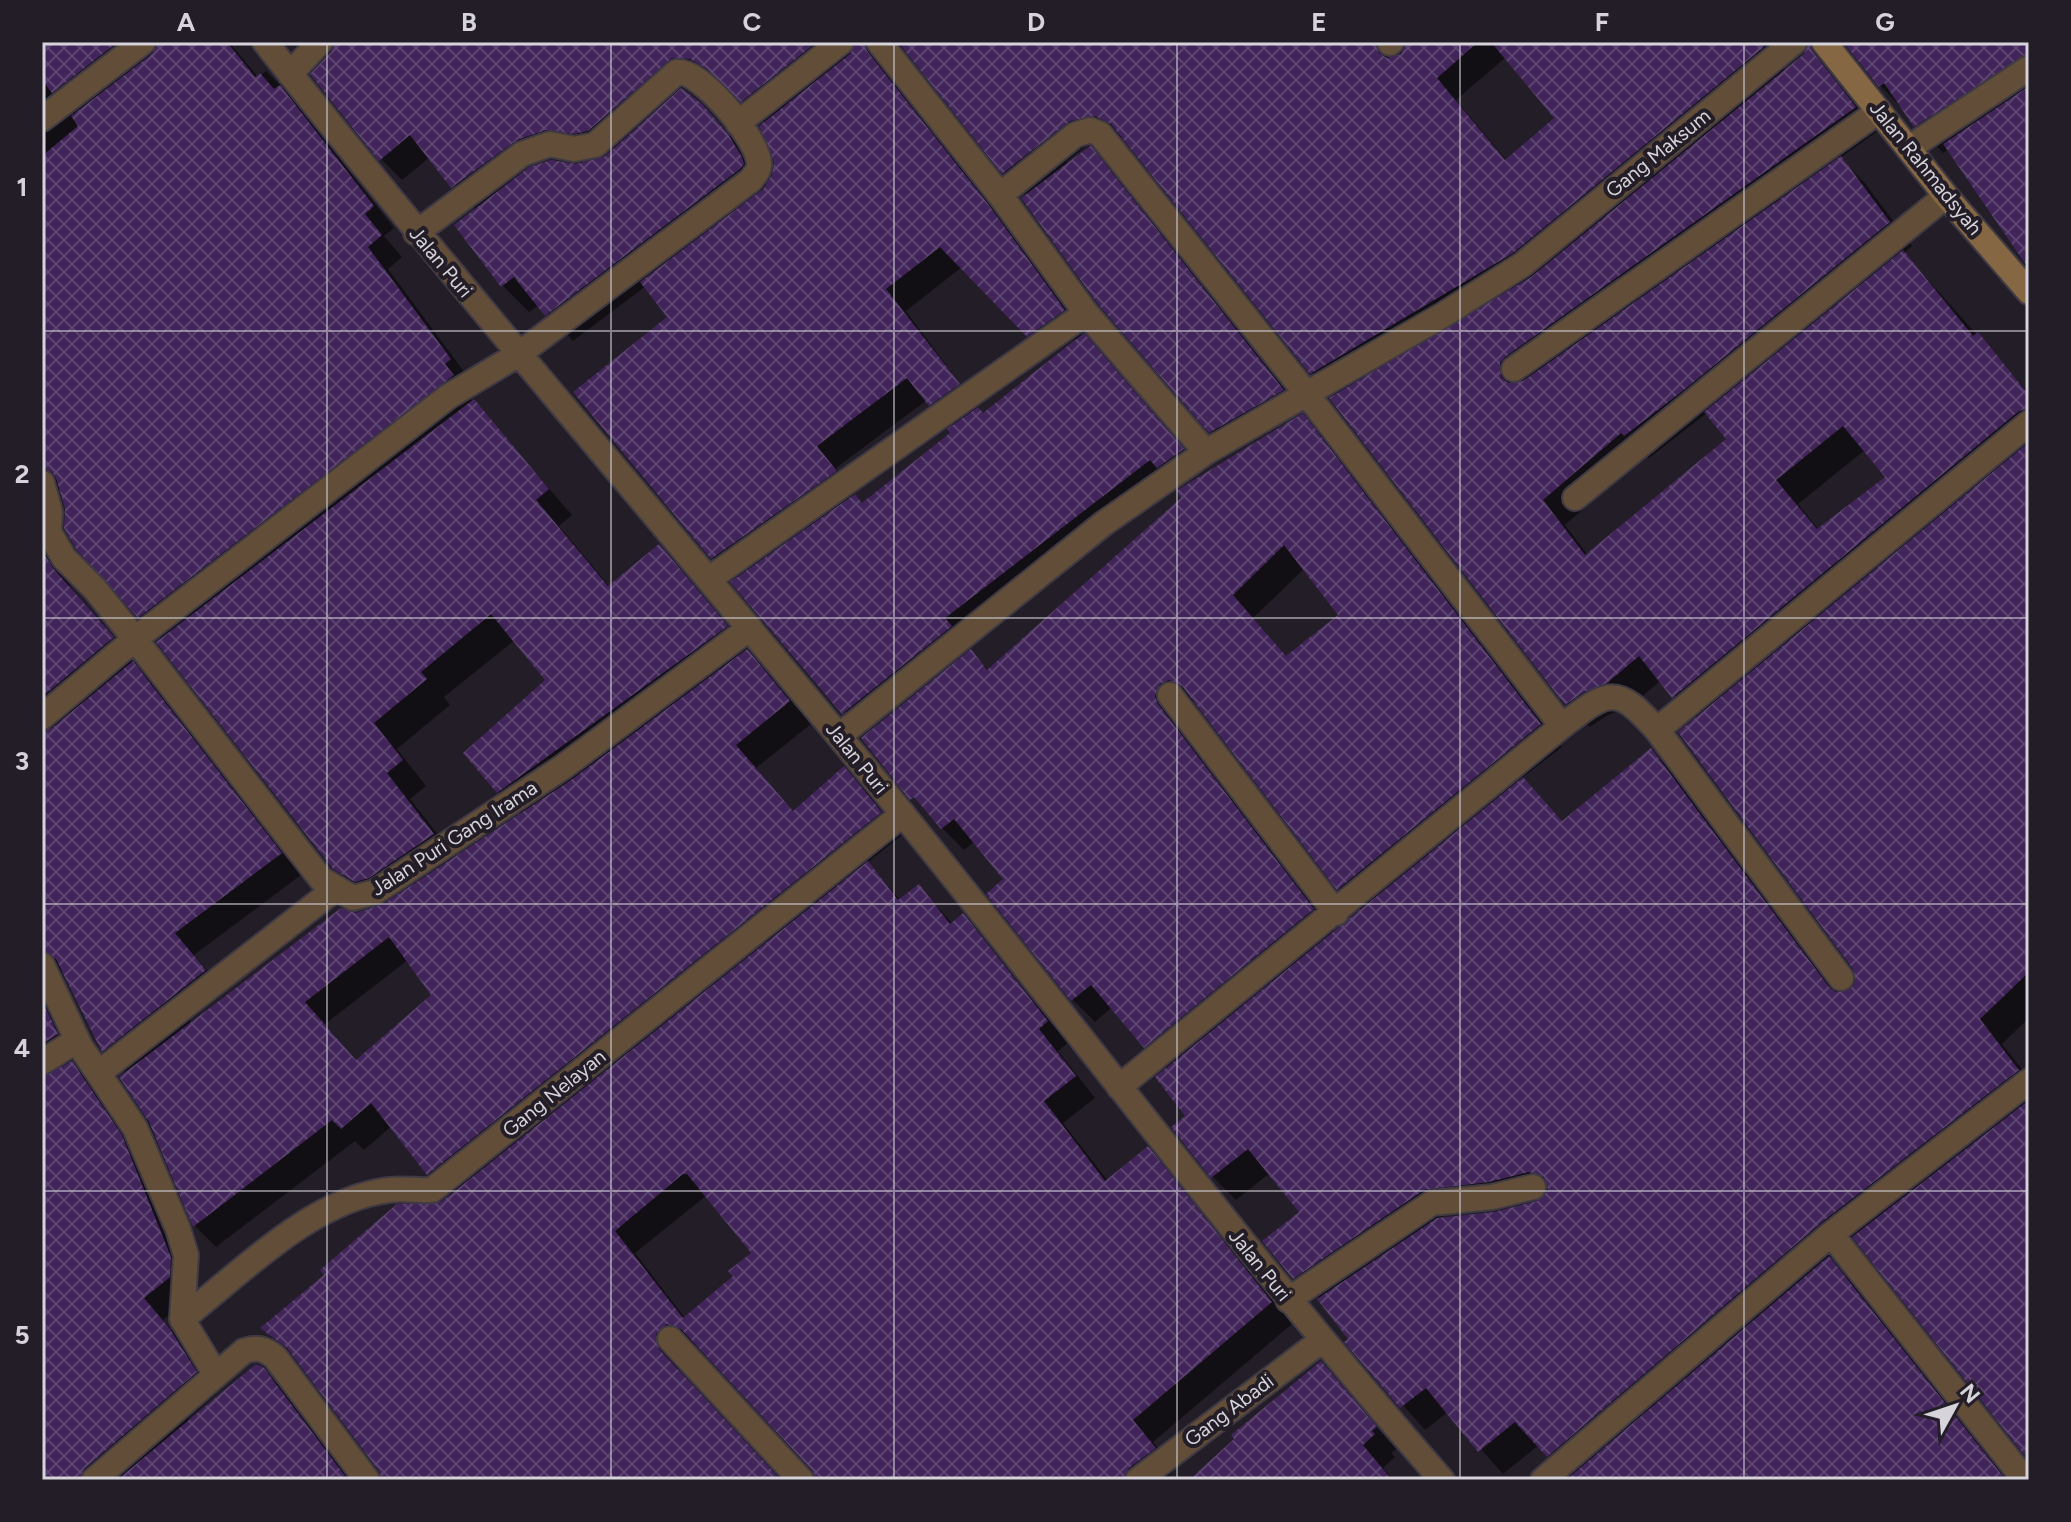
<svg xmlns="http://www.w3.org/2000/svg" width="2071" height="1522" font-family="Figtree,sans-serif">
	<defs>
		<pattern id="building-cross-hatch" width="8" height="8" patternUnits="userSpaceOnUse" patternTransform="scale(2)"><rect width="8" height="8" fill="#412459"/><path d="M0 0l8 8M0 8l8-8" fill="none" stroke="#5c4370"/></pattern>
	</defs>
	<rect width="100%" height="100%" fill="#221d27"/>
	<path fill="#0007" fill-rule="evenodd" d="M 42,42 L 229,42 L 258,77 L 266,71 L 287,92 L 394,228 L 384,236 L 402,257 L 388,269 L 471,381 L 464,386 L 474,397 L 471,399 L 572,515 L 559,526 L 610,587 L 659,546 L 811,724 L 756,768 L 794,812 L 844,769 L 866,791 L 902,835 L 867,863 L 901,901 L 919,887 L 953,924 L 963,916 L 1068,1043 L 1058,1051 L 1095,1098 L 1063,1123 L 1108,1181 L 1148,1149 L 1292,1324 L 1153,1442 L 1175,1470 L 1164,1480 L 817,1480 L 814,1469 L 696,1345 L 682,1348 L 676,1357 L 680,1373 L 779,1480 L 384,1480 L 381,1470 L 298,1359 L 263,1328 L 451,1197 L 428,1174 L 392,1126 L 364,1150 L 355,1141 L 216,1247 L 195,1226 L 126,1073 L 103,1050 L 64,971 L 58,972 L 78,1056 L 70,1062 L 93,1085 L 142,1158 L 190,1298 L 163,1320 L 191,1352 L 216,1394 L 189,1418 L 191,1421 L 263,1369 L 285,1391 L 351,1480 L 42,1480 ZM 60,489 L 66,508 L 139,617 L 162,640 L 335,868 L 361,893 L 383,907 L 356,915 L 192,1023 L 190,1020 L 226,992 L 194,955 L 301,875 L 154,684 L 131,661 L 134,659 L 74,592 L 56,563 L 48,500 ZM 515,640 L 548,681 L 498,792 L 522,815 L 456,858 L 410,799 L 426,786 L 397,749 L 450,705 L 444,697 ZM 408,960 L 434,995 L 357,1061 L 325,1024 ZM 707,1195 L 754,1253 L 735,1276 L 685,1318 L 635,1253 Z
		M 319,42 L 1761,42 L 1786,71 L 1821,65 L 1878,131 L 1840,158 L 1864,182 L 1912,246 L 1904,253 L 2029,393 L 2029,1018 L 2002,1044 L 2029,1078 L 2029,1458 L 1855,1237 L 1829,1259 L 1851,1281 L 2008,1480 L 1569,1480 L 1539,1445 L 1503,1474 L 1448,1412 L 1425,1430 L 1347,1342 L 1351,1339 L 1320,1299 L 1294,1278 L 1302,1212 L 1270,1173 L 1236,1200 L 1213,1177 L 1174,1128 L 1188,1116 L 1168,1069 L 1112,1007 L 1095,1022 L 1073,1000 L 989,894 L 1006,880 L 975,841 L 964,850 L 934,820 L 864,738 L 971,652 L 989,671 L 1302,416 L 1325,438 L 1562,747 L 1522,778 L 1563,822 L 1651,750 L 1675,774 L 1837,992 L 1844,995 L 1857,984 L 1855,968 L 1697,719 L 1661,680 L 1631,706 L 1608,715 L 1590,727 L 1566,704 L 1335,397 L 1312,373 L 1127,141 L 1117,136 L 1092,141 L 1066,162 L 1068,165 L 1089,149 L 1108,167 L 1301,409 L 1229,450 L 1211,431 L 1027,196 L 1004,173 L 906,48 L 892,50 L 885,59 L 888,74 L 1009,228 L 1084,331 L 1081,334 L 1202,470 L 1178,486 L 1170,479 L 963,639 L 970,647 L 863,732 L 713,558 L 670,317 L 646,286 L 573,341 L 539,305 L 529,312 L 503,286 L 457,225 L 476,210 L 430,157 L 402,180 L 381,159 L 331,55 ZM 1506,57 L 1557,118 L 1507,161 L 1456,100 ZM 694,78 L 713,80 L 731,90 L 765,123 L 776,162 L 774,176 L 767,186 L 741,146 L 680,90 ZM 568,150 L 596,154 L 614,151 L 605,158 L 576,166 L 526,169 L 538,160 ZM 962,267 L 1049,356 L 1074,339 L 1076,342 L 983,415 L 906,311 ZM 927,400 L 953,427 L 953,433 L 863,505 L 836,468 ZM 1707,413 L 1729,439 L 1588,555 L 1565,525 L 1645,455 L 1649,458 ZM 1865,450 L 1888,478 L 1819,530 L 1798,504 ZM 1304,569 L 1341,615 L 1287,657 L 1253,618 ZM 1192,701 L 1198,704 L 1339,889 L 1362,911 L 1335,933 L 1180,728 L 1176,719 L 1182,705 ZM 1544,1198 L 1538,1203 L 1494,1214 L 1439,1219 L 1448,1213 Z
		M 1854,42 L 2029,42 L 2029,267 L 1949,149 L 1943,153 L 1881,86 L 1849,46 Z
		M 1321,1364 L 1396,1449 L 1391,1453 L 1395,1457 L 1383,1468 L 1393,1480 L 1195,1480 Z"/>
	<path fill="url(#building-cross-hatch)" fill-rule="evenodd" d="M 42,42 L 118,42 L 52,93 L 42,80 Z
		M 158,42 L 227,42 L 255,77 L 260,73 L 274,89 L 280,85 L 374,206 L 365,214 L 382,235 L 368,247 L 451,359 L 445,364 L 454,375 L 138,618 L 76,549 L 64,528 L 65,508 L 56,478 L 52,472 L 42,468 L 42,156 L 78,126 L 71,116 L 152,54 Z
		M 335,42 L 817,42 L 741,102 L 707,69 L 690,59 L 672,58 L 588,131 L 574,134 L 546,130 L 517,140 L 451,188 L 410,135 L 379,161 L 352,127 L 310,74 L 331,52 Z
		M 856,42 L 864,42 L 867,51 L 988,204 L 1065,310 L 1027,337 L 940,247 L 886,289 L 960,384 L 929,406 L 907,378 L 817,446 L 837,471 L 711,559 L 573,392 L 667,317 L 640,282 L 763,189 L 772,175 L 774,162 L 759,126 L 850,54 Z
		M 898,42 L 1375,42 L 1379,53 L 1387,58 L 1401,54 L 1406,42 L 1478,42 L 1437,78 L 1505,160 L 1554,118 L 1491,42 L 1760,42 L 1764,47 L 1513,253 L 1310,374 L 1111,124 L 1095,116 L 1070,121 L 1002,174 Z
		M 1809,42 L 1812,51 L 1856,107 L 1505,357 L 1500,363 L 1501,377 L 1508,383 L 1523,381 L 1841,156 L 1890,222 L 1685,389 L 1624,436 L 1621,433 L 1543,500 L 1585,555 L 1726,439 L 1704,412 L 1903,250 L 1973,336 L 1978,332 L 2029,395 L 2029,408 L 2019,411 L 1672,698 L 1639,656 L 1607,683 L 1584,692 L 1565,705 L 1329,398 L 1531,277 L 1804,54 ZM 1843,426 L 1885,477 L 1817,529 L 1776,480 Z
		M 1843,42 L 2029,42 L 2029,53 L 1914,127 L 1884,83 L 1879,87 Z
		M 2029,86 L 2029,269 L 1943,144 Z
		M 681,88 L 702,104 L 728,134 L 742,157 L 744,164 L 740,169 L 545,316 L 514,277 L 501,287 L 454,225 L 529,167 L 551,160 L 576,164 L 604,157 Z
		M 1090,146 L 1091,146 L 1284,390 L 1209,433 L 1098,304 L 1021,198 Z
		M 1084,333 L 1184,449 L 1157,468 L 1150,460 L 945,618 L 952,626 L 842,714 L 730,582 L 855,494 L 862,503 L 950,433 L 947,429 L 978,407 L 983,413 Z
		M 474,399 L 549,489 L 536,500 L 608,586 L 659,544 L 728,626 L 497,793 L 463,753 L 545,680 L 491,614 L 421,672 L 427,679 L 374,723 L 403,760 L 387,773 L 434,834 L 369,878 L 355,882 L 333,869 L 156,642 Z
		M 1303,413 L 1541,724 L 1337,890 L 1182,686 L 1169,680 L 1160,684 L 1155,696 L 1158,704 L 1314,909 L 1144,1048 L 1091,985 L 1071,1001 L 986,894 L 1003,879 L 954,819 L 941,829 L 914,797 L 910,800 L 861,738 L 971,649 L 987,670 L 1181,498 L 1176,491 ZM 1284,545 L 1338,615 L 1286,656 L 1233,595 Z
		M 2029,442 L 2029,972 L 1980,1019 L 2019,1070 L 1822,1222 L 1547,1457 L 1515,1422 L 1478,1452 L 1426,1388 L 1400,1408 L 1344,1342 L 1348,1339 L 1317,1299 L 1437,1218 L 1494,1212 L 1537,1201 L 1548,1190 L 1544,1177 L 1529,1172 L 1489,1182 L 1424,1190 L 1293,1279 L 1262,1241 L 1299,1212 L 1248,1149 L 1211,1178 L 1171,1127 L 1185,1116 L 1155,1077 L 1523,777 L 1562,821 L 1651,748 L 1829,987 L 1836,992 L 1849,990 L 1855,983 L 1853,969 L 1678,732 Z
		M 42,550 L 53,568 L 114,637 L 42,697 Z
		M 747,649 L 790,701 L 736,745 L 793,811 L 844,766 L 882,812 L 427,1175 L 371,1103 L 341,1129 L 332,1120 L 193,1227 L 149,1122 L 119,1077 L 341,908 L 356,913 L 383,904 L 571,780 ZM 389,937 L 431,995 L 356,1060 L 305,1002 Z
		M 133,661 L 282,853 L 175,933 L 206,970 L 102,1052 L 56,959 L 42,950 L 42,732 L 52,728 Z
		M 868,861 L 898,900 L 919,884 L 950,924 L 963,913 L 1048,1021 L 1039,1029 L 1076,1076 L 1044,1101 L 1105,1181 L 1148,1146 L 1272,1302 L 1133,1420 L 1156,1448 L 1129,1468 L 1123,1480 L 816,1480 L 812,1470 L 681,1329 L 667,1324 L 656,1334 L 659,1349 L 781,1480 L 382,1480 L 379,1471 L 287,1348 L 260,1328 L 324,1275 L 320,1270 L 397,1204 L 441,1202 ZM 683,1174 L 687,1174 L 751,1253 L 728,1271 L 733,1276 L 683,1318 L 615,1231 Z
		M 42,1000 L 58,1034 L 42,1044 Z
		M 72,1061 L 122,1135 L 171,1257 L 170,1277 L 144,1298 L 170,1329 L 197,1372 L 84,1469 L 79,1480 L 42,1480 L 42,1077 Z
		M 2029,1100 L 2029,1461 L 1852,1237 Z
		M 1829,1256 L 2006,1480 L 1566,1480 Z
		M 1321,1361 L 1377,1427 L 1372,1431 L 1375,1434 L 1363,1445 L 1392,1480 L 1189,1480 L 1234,1439 L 1231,1435 Z
		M 256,1364 L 264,1368 L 348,1480 L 117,1480 Z"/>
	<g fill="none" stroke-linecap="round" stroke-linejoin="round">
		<g stroke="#3f3a44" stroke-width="28">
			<path id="street" d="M 265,42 C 465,296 679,540 884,791 C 1071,1020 1247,1257 1442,1480
				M 1390,43 L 1391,42
				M 290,74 L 320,42
				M 42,119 L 143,42
				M 738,123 L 841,42
				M 1909,148 L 2029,68
				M 1000,195 L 1075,135 L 1090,130 L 1100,134 L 1306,393 L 1562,726
				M 1514,369 L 1879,111
				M 1206,452 L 1443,315 L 1522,265 L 1794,42
				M 42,483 L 50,512 L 49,532 L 64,558 L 95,589 L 135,639 L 321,879 L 353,898 L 375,892 L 563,767 L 750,628
				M 1575,498 L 1946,196
				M 709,579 L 1086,313
				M 1170,695 L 1336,913
				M 42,717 L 135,639 L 449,396 L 519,354 L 751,180 C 755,174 760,170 759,163 C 758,139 700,69 677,72 L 595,145 L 574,149 L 550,144 L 522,154 L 416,233
				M 1657,730 L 2029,423
				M 839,736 L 1103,524 L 1206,452 L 1086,313 L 1000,195 L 879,42
				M 42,965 L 80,1046
				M 42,1062 L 71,1044 L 80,1046 L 135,1128 L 178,1229 L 186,1255 L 182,1319 L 216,1375
				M 100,1072 L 334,890
				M 1119,1087 L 1562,726 C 1609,690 1616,684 1657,730 L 1841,978
				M 1831,1234 L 2025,1480
				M 1288,1300 L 1432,1203 L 1492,1197 L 1533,1187
				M 182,1319 C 241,1273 312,1199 389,1190 C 403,1188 418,1191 432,1190 L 903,814
				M 670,1339 L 801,1480
				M 94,1480 L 244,1351 C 256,1347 264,1348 275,1357 L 367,1480
				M 1138,1480 L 1321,1341
				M 1543,1480 L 1831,1234 L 2029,1081"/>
		</g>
		<g stroke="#3f3a44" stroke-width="28">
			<path id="secondary" d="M 1824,42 L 1946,196 L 2029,292"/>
		</g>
		<use href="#street" stroke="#614d38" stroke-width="24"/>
		<use href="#secondary" stroke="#866743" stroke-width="24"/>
	</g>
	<path fill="none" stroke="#d6d3da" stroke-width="2" stroke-opacity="0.55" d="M 327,42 L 327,1480M 611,42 L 611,1480M 894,42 L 894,1480M 1177,42 L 1177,1480M 1460,42 L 1460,1480M 1744,42 L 1744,1480M 42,331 L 2029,331M 42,618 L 2029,618M 42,904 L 2029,904M 42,1191 L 2029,1191"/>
	<g text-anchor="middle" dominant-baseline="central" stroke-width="8" stroke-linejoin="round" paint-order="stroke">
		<g font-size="20" fill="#d6d3da" stroke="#221d27">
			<text transform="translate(1658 153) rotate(-39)">Gang Maksum</text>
			<text transform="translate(1926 168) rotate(51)">Jalan Rahmadsyah</text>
			<text transform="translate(441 262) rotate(50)">Jalan Puri</text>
			<text transform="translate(857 758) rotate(51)">Jalan Puri</text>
			<text transform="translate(454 838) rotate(-33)">Jalan Puri Gang Irama</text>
			<text transform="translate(554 1093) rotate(-39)">Gang Nelayan</text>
			<text transform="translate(1260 1265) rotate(51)">Jalan Puri</text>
			<text transform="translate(1229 1410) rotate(-37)">Gang Abadi</text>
		</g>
	</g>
	<rect width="2071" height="1522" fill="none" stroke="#221d27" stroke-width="88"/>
	<g transform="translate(1955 1406) rotate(50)" stroke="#221d27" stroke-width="6" paint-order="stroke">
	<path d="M0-6L14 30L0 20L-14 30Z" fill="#d6d3da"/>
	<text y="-12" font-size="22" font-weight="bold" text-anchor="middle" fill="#d6d3da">N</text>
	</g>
	<rect x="44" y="44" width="1983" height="1434" fill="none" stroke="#d6d3da" stroke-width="3"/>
	<g font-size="26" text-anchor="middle" font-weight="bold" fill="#d6d3da">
		<text x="186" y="31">A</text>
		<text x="469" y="31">B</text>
		<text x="752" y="31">C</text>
		<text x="1036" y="31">D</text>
		<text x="1319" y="31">E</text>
		<text x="1602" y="31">F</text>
		<text x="1885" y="31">G</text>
		<text x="22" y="196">1</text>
		<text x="22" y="483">2</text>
		<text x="22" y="770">3</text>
		<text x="22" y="1057">4</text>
		<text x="22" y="1344">5</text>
	</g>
</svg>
